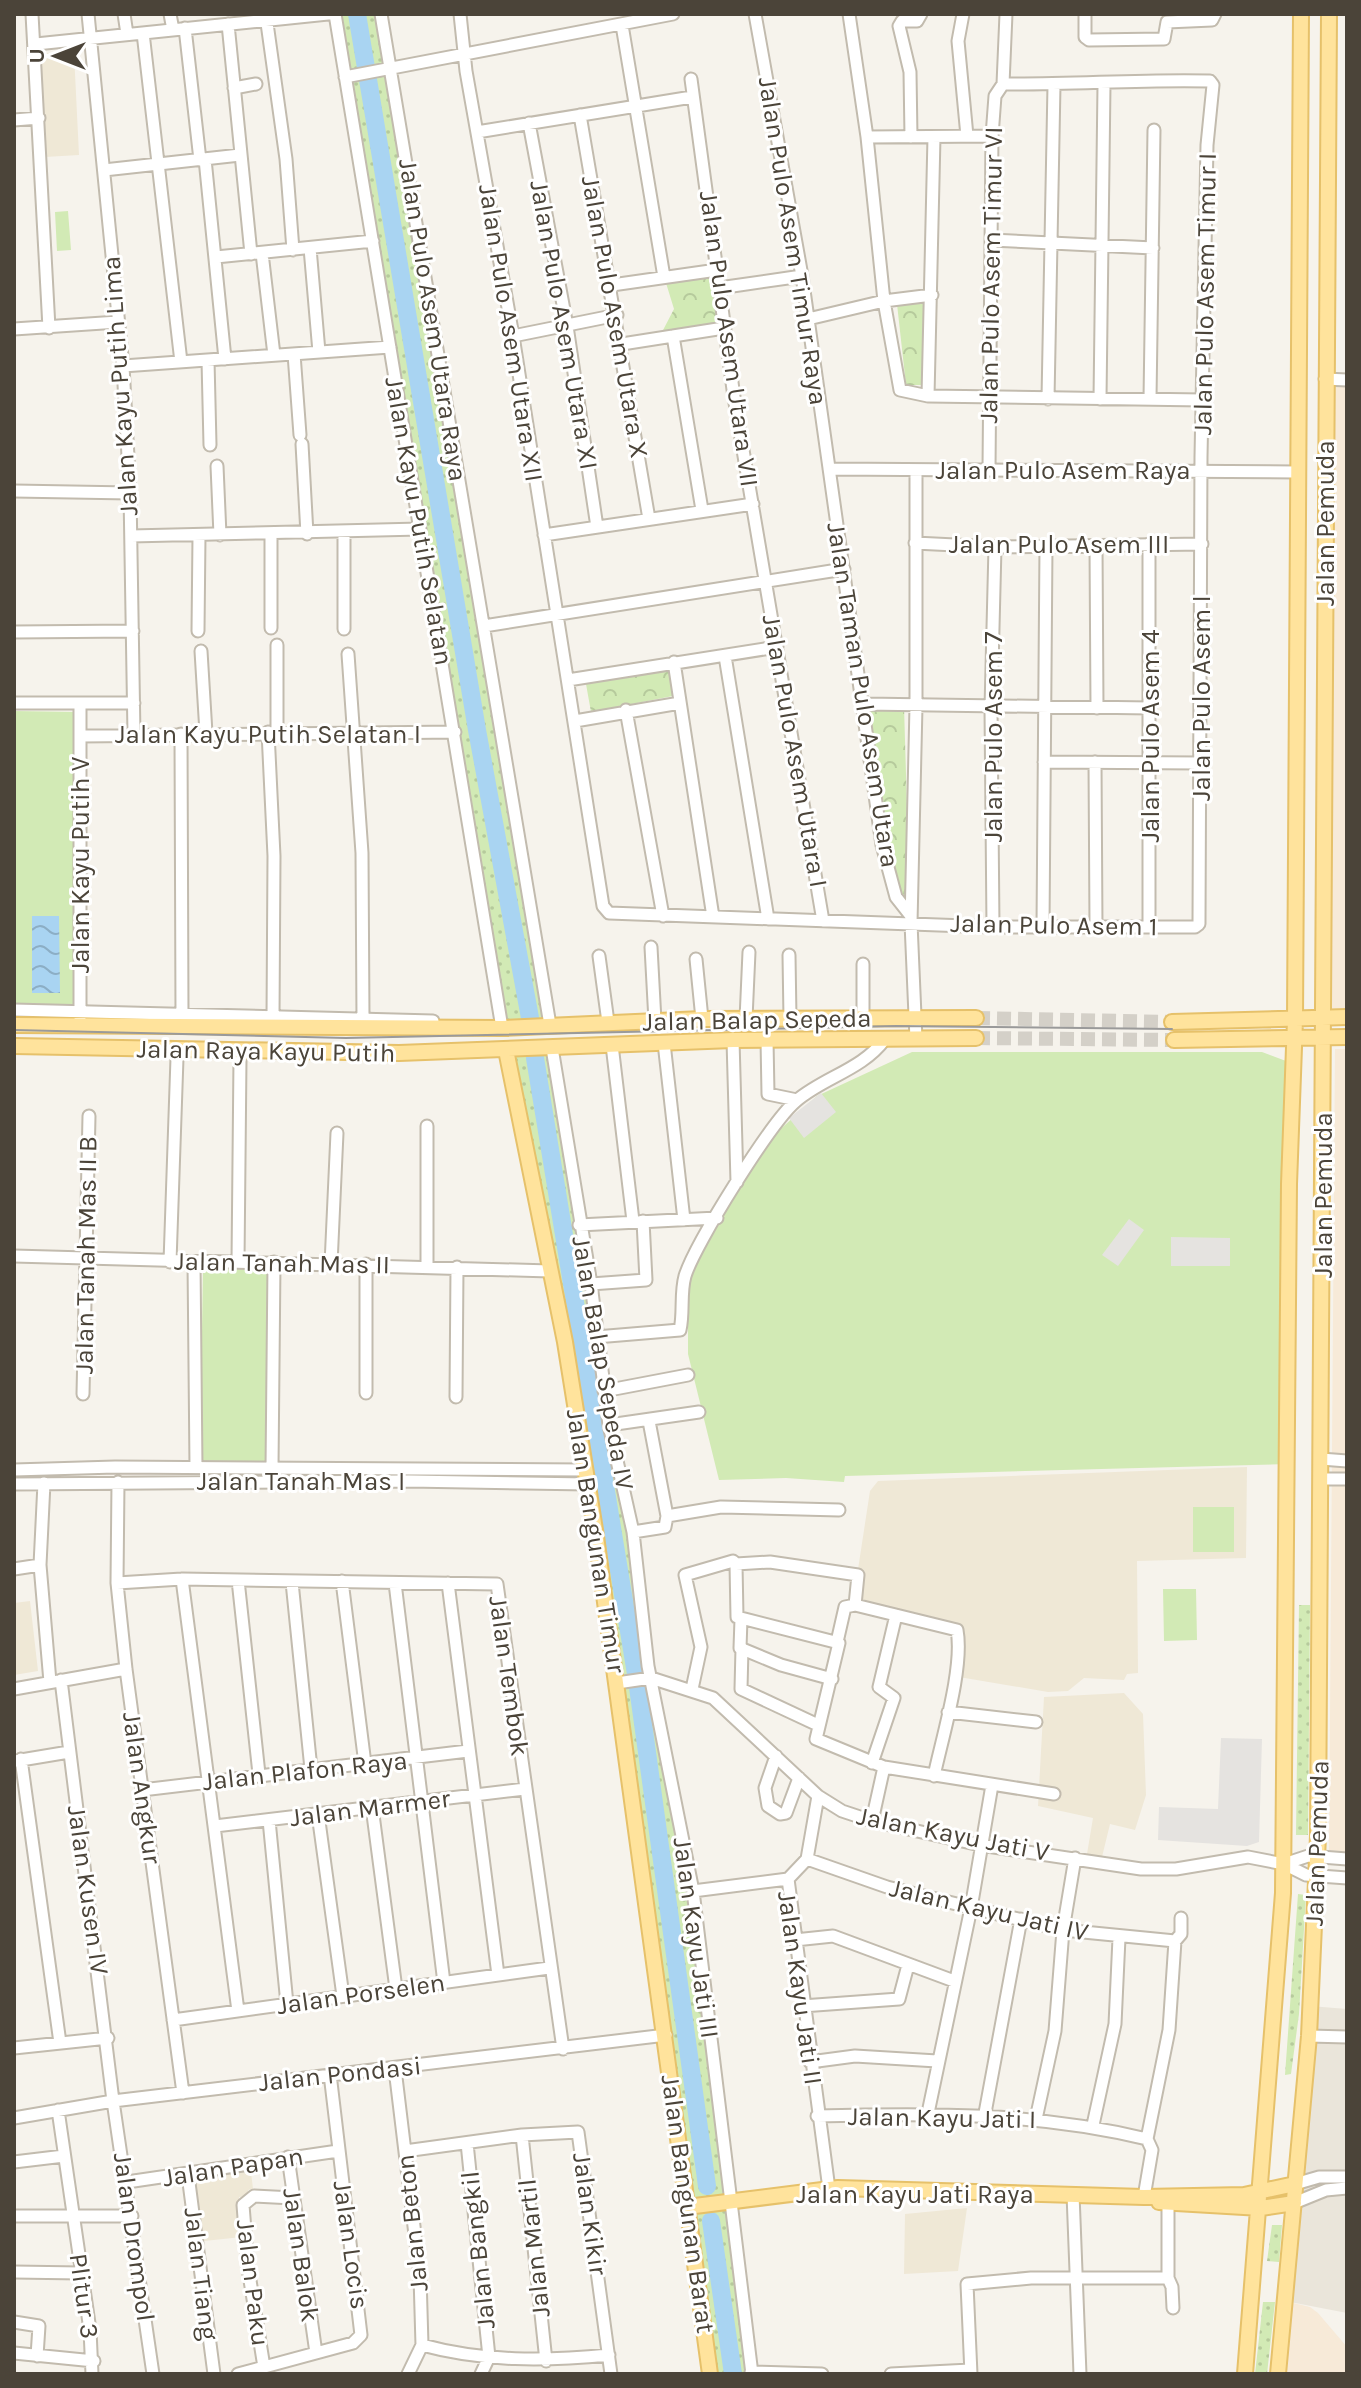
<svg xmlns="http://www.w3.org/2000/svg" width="1361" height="2388" font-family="Karla,sans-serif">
	<defs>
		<pattern id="grass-dots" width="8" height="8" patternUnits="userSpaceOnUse" patternTransform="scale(2)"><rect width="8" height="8" fill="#d2eab5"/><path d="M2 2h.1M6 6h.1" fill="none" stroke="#b6ca9c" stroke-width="1.8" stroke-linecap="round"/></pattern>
		<pattern id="forest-crowns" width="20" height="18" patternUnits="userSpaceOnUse" patternTransform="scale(2)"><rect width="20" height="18" fill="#d2eab5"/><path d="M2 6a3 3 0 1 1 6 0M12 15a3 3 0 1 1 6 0" fill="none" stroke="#b6ca9c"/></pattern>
		<pattern id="water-waves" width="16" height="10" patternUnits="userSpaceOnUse" patternTransform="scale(2)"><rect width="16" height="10" fill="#a9d4f2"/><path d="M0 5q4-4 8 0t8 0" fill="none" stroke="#8caec5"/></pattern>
	</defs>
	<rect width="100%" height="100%" fill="#f6f3ec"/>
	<path fill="#eae5da" d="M 1310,2006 L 1347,2009 L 1347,2313 L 1285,2301 Z"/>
	<path fill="#f7ead8" d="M 1332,386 L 1347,386 L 1347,1010 L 1327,1010 Z
		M 1335,1049 L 1347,1049 L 1347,1852 L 1329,1852 Z
		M 1285,2301 L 1310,2307 L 1318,2313 L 1347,2347 L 1347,2374 L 1278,2374 Z"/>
	<path fill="#efe8d6" d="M 40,53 L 74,53 L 79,155 L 45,157 Z
		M 1247,1467 L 1246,1558 L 1137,1561 L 1138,1673 L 1127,1674 L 1124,1680 L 1084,1678 L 1068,1691 L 1048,1692 L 953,1676 L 961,1629 L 853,1602 L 870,1491 L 878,1481 Z
		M 30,1601 L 38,1671 L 14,1675 L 14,1603 Z
		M 1124,1693 L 1143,1714 L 1146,1795 L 1135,1830 L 1110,1824 L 1102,1857 L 1087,1854 L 1093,1818 L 1038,1806 L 1044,1697 Z
		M 250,2164 L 253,2189 L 248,2190 L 248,2196 L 239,2197 L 242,2237 L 195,2242 L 186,2174 Z
		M 967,2208 L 958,2271 L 904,2274 L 905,2214 Z"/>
	<path fill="url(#grass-dots)" d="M 334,14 L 379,14 L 550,1025 L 502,1028 Z
		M 552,1048 L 596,1337 L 633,1532 L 638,1601 L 693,1891 L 751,2374 L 710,2374 L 596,1536 L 506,1050 Z
		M 1299,1605 L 1310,1605 L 1308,1835 L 1296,1835 Z
		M 1298,1894 L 1306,1895 L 1299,2014 L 1291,2074 L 1285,2075 Z
		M 1272,2225 L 1282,2225 L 1279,2262 L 1267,2261 Z
		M 1263,2302 L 1275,2302 L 1267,2374 L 1255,2374 Z"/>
	<path fill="url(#forest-crowns)" d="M 714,275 L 721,325 L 661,334 L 674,309 L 666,283 Z
		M 925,299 L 925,385 L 906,385 L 897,304 Z
		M 674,668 L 678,695 L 591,712 L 586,684 Z
		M 860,705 L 904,706 L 910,911 L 897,891 Z"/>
	<path fill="#d2eab5" d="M 68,211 L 71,250 L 57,251 L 55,212 Z
		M 14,711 L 78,712 L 85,1018 L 14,1015 Z
		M 912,1052 L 1262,1052 L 1294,1064 L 1288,1464 L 845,1476 L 844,1482 L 786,1478 L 719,1480 L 688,1354 L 688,1308 L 690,1281 L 729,1189 L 775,1134 L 817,1096 Z
		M 203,1266 L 269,1267 L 266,1464 L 200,1463 Z
		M 1193,1507 L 1234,1507 L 1234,1552 L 1193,1552 Z
		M 1163,1589 L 1196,1589 L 1197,1640 L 1164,1641 Z"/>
	<path fill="#e5e3e0" d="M 821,1093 L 836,1112 L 804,1138 L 789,1118 Z
		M 1129,1219 L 1144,1230 L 1118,1266 L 1102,1255 Z
		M 1171,1237 L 1230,1238 L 1230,1266 L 1171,1266 Z
		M 1221,1738 L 1262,1739 L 1259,1842 L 1247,1846 L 1158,1840 L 1159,1807 L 1218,1809 Z"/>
	<path fill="url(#water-waves)" d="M 32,916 L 59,916 L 60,993 L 32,993 Z"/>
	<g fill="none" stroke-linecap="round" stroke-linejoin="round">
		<path stroke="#a9d4f2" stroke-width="18" d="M 357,14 L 477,730 L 530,1018
			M 535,1058 L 637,1680 L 707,2186
			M 711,2221 L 733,2374"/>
		<path stroke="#d4d0c8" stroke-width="14" stroke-dasharray="14 7" stroke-linecap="butt" d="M 976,1018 L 1172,1022
			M 976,1038 L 1174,1040"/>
		<g stroke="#c2bbae" stroke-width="15">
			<path id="minor" d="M 32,14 L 49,328
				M 88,14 L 123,366 L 130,493 L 134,735
				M 124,14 L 127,34
				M 170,14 L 173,30
				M 335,14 L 502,1028
				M 381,14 L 550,1025
				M 460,14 L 466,71 L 513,336 L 603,906 L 609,913 L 993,927 L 1195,927 L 1199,924 L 1201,457 L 1207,145 L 1213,85 L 1210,81 C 1141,79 1072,85 1003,84
				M 755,14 L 802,276 L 882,845 L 896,897 L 911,916
				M 849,14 L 867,137 L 884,301 L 900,390 L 928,396 L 1203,400
				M 963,14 L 958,41 L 967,136
				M 1085,14 L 1085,37 L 1089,40 L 1164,39 L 1167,22 L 1212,20 L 1215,14
				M 266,16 L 286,159 L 293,250
				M 228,24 L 251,254
				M 622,25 L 664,277
				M 185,28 L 200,160
				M 143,33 L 181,362
				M 36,44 L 328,14
				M 345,77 L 673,14
				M 691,79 L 734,397 L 823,921
				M 1003,84 L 1006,14
				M 234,88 L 256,84
				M 580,115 L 649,519
				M 14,120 L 39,118
				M 529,123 L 567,326 L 597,527
				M 477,132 L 692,97
				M 867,137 L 992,136
				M 911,137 L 910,72 L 899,26 L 902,21 L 917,21 L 921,14
				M 205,159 L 225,359
				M 104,170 L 240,155
				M 991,240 L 1153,248
				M 310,248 L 319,352
				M 262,253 L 274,355
				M 216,257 L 373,241
				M 612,285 L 717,270
				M 719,288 L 802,276
				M 808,319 L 884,301 L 932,295
				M 14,329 L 118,322
				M 513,336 L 617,315
				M 673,336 L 702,510
				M 622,344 L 724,328
				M 294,354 L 300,435
				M 208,360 L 210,445
				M 123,366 L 390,347
				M 1325,379 L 1347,380
				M 928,396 L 934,137
				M 1048,399 L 1054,85
				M 1100,399 L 1104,85
				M 1150,399 L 1154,130
				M 302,444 L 307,534
				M 217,466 L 220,535
				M 829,469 L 1296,472
				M 989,469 L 992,136 L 995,96 L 1003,84
				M 916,470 L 916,706 L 911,923 L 916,1039
				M 14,491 L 130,493
				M 544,535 L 753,504
				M 131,536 L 420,529
				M 915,543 L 995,547 L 1202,544
				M 1149,544 L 1149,927
				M 1096,545 L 1097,708
				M 484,626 L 844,569
				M 271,628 L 271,534
				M 344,629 L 344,533
				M 198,631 L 199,536
				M 14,632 L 133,631
				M 277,645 L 277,732
				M 201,651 L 206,733
				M 348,654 L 362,853 L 363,1018
				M 725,656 L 768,919
				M 674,662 L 713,917
				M 568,680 L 777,647
				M 14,703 L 134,703
				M 865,704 L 1150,708
				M 626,710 L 663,916
				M 575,721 L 680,703
				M 268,732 L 274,856 L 273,1017
				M 181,734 L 182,1014
				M 81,736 L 455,732
				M 1044,762 L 1200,763
				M 1095,762 L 1096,926
				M 1043,926 L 1046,546
				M 993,927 L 991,708 L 995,547
				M 651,947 L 655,1021
				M 789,955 L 790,1018
				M 599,956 L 608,1022
				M 696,959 L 702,1019
				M 14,1010 L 433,1021
				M 80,1018 L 80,703
				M 863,1018 L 863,964
				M 746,1019 L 749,952
				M 733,1040 L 737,1182
				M 767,1040 L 768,1094 L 797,1100
				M 664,1043 L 684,1220
				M 612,1045 L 633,1221
				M 552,1048 L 591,1284 L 609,1425 L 633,1532 L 648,1666 L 693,1891 L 752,2374
				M 579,1225 L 717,1218
				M 14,1256 L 550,1271
				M 170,1262 L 177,1058
				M 194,1262 L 196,1467
				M 238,1262 L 240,1058
				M 331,1264 L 337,1133
				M 366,1264 L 366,1393
				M 427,1266 L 427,1126
				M 591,1284 L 646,1280 L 643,1221
				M 596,1337 L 680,1330 C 684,1313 680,1294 685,1276 C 695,1244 771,1122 796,1101 C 824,1077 862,1070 885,1039
				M 604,1391 L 688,1375
				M 83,1394 L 89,1116
				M 456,1397 L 457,1267
				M 649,1421 L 667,1516
				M 609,1425 L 699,1412
				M 1321,1459 L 1347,1461
				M 272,1468 L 274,1262
				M 14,1470 L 115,1467 L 586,1470
				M 1321,1479 L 1347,1479
				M 118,1482 L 117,1583 L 126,1669 L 183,2093
				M 44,1483 L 40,1565 L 50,1682
				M 14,1484 L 409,1481 L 588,1484
				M 633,1532 L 665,1527 L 667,1516 L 721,1507 L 839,1510
				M 736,1564 L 770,1562 L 858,1575 L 855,1605 L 845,1607 L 837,1642
				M 14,1569 L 40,1565
				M 182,1579 L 238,2011
				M 238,1580 L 259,1774
				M 342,1581 L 365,1764
				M 292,1582 L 311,1769
				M 117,1583 L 182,1579 L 497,1584 L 563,2049
				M 395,1583 L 444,1983
				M 448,1583 L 498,1975
				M 855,1605 L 957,1630 C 964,1667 942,1738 934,1776
				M 741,1619 L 740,1648 L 781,1665 L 832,1679
				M 742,1648 L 741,1689 L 818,1725
				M 61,1680 L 113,2101 L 153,2374
				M 617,1683 L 651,1678 L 713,1698 L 818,1796 L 842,1811 L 872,1821 L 980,1845 L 1141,1869 L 1176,1869 L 1248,1857 L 1284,1864 L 1306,1875 L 1347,1878
				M 14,1689 L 126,1669
				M 692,1689 L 701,1647 L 685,1575 L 733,1561 L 736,1564 L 737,1617 L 839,1643 L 816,1739 L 884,1767 L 872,1821
				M 948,1712 L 1036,1722
				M 776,1756 L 765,1788 L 768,1806 L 780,1814 L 786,1813 L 799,1778
				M 21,1759 L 60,2043
				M 15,1761 L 69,1752
				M 872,1763 L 894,1698 L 879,1687 L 896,1615
				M 884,1767 L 1054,1794
				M 142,1790 L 468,1751
				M 372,1807 L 396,1989
				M 318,1814 L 343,1996
				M 269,1820 L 287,2004
				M 215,1826 L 525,1789
				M 807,1859 L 887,1887 L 1063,1930 L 1175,1941
				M 1284,1864 L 1308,1856 L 1347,1859
				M 788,1879 L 807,1859 L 818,1796
				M 693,1891 L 788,1879 L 829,2189
				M 795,1940 L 833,1936 L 954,1981
				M 1175,1941 L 1181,1934 L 1181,1918
				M 802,2006 L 899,1999 L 908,1965
				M 173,2020 L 549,1968
				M 1309,2036 L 1347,2037
				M 14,2048 L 108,2038
				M 810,2062 L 855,2056 L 937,2061
				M 395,2069 L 420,2276 L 422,2345 L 408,2374
				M 58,2110 L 90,2330 L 92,2374
				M 928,2113 L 971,1908 L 992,1785
				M 985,2113 L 1021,1919
				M 817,2116 C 929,2113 1037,2112 1147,2139 L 1152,2150 L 1144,2197
				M 14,2118 L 113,2101 L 666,2035
				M 1036,2119 L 1055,2031 L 1063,1930 L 1075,1858
				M 1093,2125 L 1115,2024 L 1119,1938
				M 522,2135 L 546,2361
				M 1147,2139 L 1169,2030 L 1175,1941
				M 467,2143 L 489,2357 L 481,2374
				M 405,2151 L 522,2135 L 578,2132 L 611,2374
				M 288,2157 L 316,2353
				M 14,2162 L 64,2156
				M 188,2175 L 214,2374
				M 127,2182 L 338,2151
				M 1295,2184 L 1319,2177 L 1347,2177
				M 1073,2194 L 1080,2374
				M 1294,2203 L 1326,2190 L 1347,2188
				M 1168,2205 L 1168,2278 L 1172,2287 L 1173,2308
				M 14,2216 L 132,2216
				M 14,2272 L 81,2273
				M 14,2322 L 39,2326 L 37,2356
				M 422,2345 C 484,2362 546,2361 609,2355
				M 14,2353 L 94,2361
				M 264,2367 L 248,2268 L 243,2205 L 254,2196 L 293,2198
				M 751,2372 L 822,2374
				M 238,2374 L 353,2343 L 361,2335 L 330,2074
				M 891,2374 L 970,2370
				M 971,2374 L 967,2284 L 1031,2278 L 1168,2278"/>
		</g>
		<g stroke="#e6c16a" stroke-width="18">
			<path id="major" d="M 1172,1022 L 1347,1017
				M 14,1025 L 502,1028 L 702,1019 L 976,1018
				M 1174,1040 L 1347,1037
				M 14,1046 L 399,1053 L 733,1040 L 976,1038
				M 506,1050 L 565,1342 L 596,1536 L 710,2374
				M 1159,2202 L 1261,2208 L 1294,2203
				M 687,2207 L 838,2188 L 1144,2197 L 1244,2195 L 1295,2184
				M 1245,2374 L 1283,1893 L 1289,1184 L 1295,1020 L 1301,14
				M 1278,2374 L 1309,2036 L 1318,1836 L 1329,14"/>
		</g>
		<use href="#minor" stroke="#fff" stroke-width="11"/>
		<use href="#major" stroke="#ffe39c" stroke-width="14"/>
		<path stroke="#9a9a9a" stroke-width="2" d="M 14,1030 L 346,1038 L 896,1026 L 1172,1029"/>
	</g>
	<g text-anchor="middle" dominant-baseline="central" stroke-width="6" stroke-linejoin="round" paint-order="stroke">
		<g font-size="26" fill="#4b4439" stroke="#fff">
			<text transform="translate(793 241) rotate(81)">Jalan Pulo Asem Timur Raya</text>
			<text transform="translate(991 275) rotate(-89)">Jalan Pulo Asem Timur VI</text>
			<text transform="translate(1205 294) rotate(-89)">Jalan Pulo Asem Timur I</text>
			<text transform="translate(615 317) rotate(80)">Jalan Pulo Asem Utara X</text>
			<text transform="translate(433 320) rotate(81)">Jalan Pulo Asem Utara Raya</text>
			<text transform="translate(564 325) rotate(80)">Jalan Pulo Asem Utara XI</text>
			<text transform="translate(511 333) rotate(81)">Jalan Pulo Asem Utara XII</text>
			<text transform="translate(729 339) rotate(82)">Jalan Pulo Asem Utara VII</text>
			<text transform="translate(120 386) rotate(-94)">Jalan Kayu Putih Lima</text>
			<text x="1063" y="470">Jalan Pulo Asem Raya</text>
			<text transform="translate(419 521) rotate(80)">Jalan Kayu Putih Selatan</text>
			<text transform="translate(1325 523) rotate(-90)">Jalan Pemuda</text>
			<text x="1059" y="544">Jalan Pulo Asem III</text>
			<text transform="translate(863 695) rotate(81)">Jalan Taman Pulo Asem Utara</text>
			<text transform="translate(1201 698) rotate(-90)">Jalan Pulo Asem I</text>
			<text x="268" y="734">Jalan Kayu Putih Selatan I</text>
			<text transform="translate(1150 736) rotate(-90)">Jalan Pulo Asem 4</text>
			<text transform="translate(993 737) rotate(-90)">Jalan Pulo Asem 7</text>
			<text transform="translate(795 751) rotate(80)">Jalan Pulo Asem Utara I</text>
			<text transform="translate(80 865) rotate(-90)">Jalan Kayu Putih V</text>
			<text transform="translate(1054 925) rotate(1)">Jalan Pulo Asem 1</text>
			<text transform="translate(757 1020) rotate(-1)">Jalan Balap Sepeda</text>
			<text transform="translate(266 1051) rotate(1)">Jalan Raya Kayu Putih</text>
			<text transform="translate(1323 1195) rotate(-90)">Jalan Pemuda</text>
			<text transform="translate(86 1255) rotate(-89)">Jalan Tanah Mas II B</text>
			<text transform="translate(282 1263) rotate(1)">Jalan Tanah Mas II</text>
			<text transform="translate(603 1363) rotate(80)">Jalan Balap Sepeda IV</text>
			<text x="301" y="1481">Jalan Tanah Mas I</text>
			<text transform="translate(596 1541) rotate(81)">Jalan Bangunan Timur</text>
			<text transform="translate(509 1676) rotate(82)">Jalan Tembok</text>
			<text transform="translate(305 1771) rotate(-6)">Jalan Plafon Raya</text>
			<text transform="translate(142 1788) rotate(82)">Jalan Angkur</text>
			<text transform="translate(370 1808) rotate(-7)">Jalan Marmer</text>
			<text transform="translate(953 1834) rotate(11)">Jalan Kayu Jati V</text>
			<text transform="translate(1317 1843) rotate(-88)">Jalan Pemuda</text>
			<text transform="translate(88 1890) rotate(82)">Jalan Kusen IV</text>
			<text transform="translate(989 1910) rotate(13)">Jalan Kayu Jati IV</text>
			<text transform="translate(696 1938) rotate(82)">Jalan Kayu Jati III</text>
			<text transform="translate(800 1988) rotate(82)">Jalan Kayu Jati II</text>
			<text transform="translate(361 1994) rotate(-8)">Jalan Porselen</text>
			<text transform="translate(340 2074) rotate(-6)">Jalan Pondasi</text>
			<text transform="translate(942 2118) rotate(1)">Jalan Kayu Jati I</text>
			<text transform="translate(233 2167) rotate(-9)">Jalan Papan</text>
			<text x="915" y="2194">Jalan Kayu Jati Raya</text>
			<text transform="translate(688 2204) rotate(82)">Jalan Bangunan Barat</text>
			<text transform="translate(590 2214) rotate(82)">Jalan Kikir</text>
			<text transform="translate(412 2223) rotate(-96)">Jalan Beton</text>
			<text transform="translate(134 2237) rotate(82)">Jalan Drompol</text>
			<text transform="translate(351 2245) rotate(82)">Jalan Locis</text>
			<text transform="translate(534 2248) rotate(-96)">Jalan Martil</text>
			<text transform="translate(478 2250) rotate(-96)">Jalan Bangkil</text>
			<text transform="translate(301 2255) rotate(82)">Jalan Balok</text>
			<text transform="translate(201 2274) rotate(83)">Jalan Tiang</text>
			<text transform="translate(253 2283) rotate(83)">Jalan Paku</text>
			<text transform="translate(84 2296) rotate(82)">Plitur 3</text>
		</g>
	</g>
	<rect width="1361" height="2388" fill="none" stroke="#4b4439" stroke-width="32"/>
	<g transform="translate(56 56) rotate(270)" stroke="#ffffff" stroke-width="6" paint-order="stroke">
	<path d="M0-6L14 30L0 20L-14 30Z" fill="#4b4439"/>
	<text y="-12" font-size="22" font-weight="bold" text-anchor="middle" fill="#4b4439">U</text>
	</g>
</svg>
